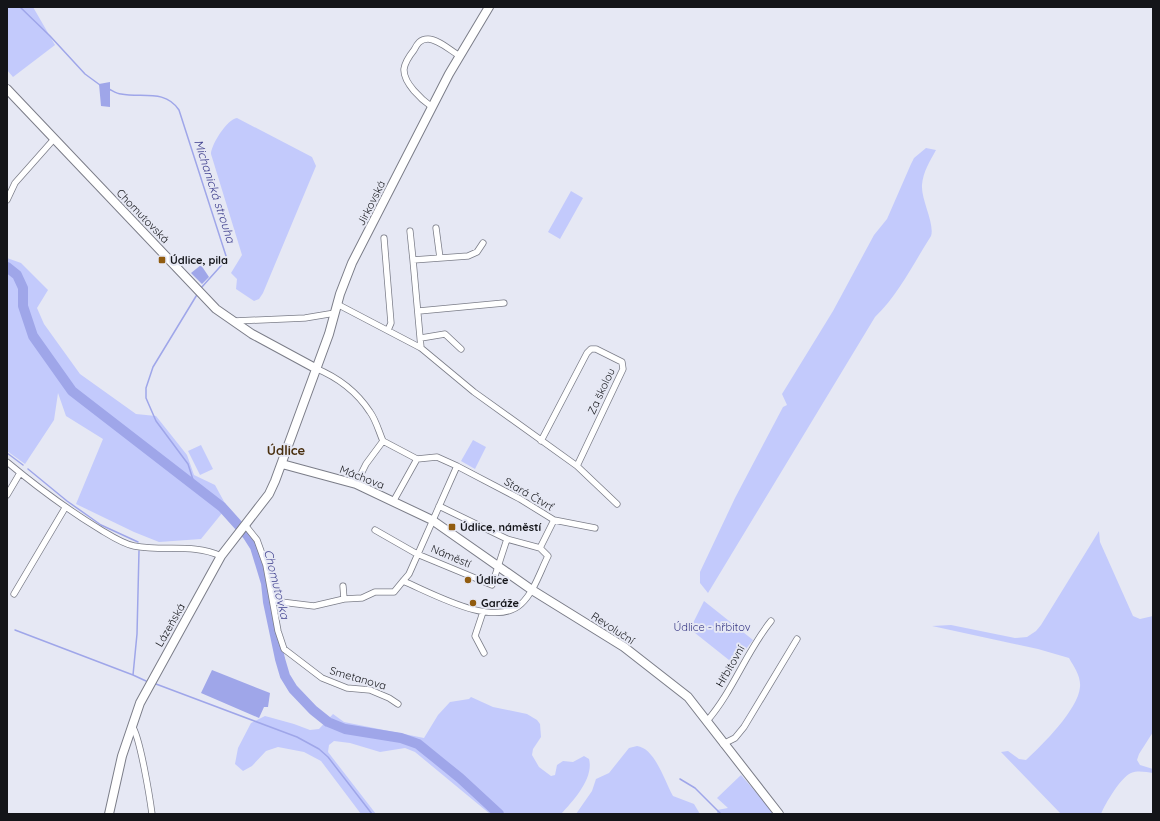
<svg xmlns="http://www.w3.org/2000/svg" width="1160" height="821" font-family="Quicksand,sans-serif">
	<rect width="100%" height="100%" fill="#e6e8f4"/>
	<path fill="#c3cafc" d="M 7,7 L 33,7 L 55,45 L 13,77 L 7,70 Z
		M 237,118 L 312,157 L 316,166 L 263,293 L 259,299 L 254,301 L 236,289 L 237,279 L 231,273 L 242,255 L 211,154 C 211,145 227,119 237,118 Z
		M 926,148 L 936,150 C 930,161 923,172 922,185 C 921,200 935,224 931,236 C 913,264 899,294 875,317 L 708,593 L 700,583 L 700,572 L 735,498 L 783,407 L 787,405 L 782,394 L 833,311 L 874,235 L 887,219 L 911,164 L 914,158 Z
		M 571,191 L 583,198 L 560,239 L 548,232 Z
		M 7,258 L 21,263 L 48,290 L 37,308 L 44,324 L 80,374 L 136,414 L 156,416 L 187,455 L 194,475 L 215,485 L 227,507 L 201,539 L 159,542 L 134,532 L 76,504 L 103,439 L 66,416 L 58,393 L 54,420 L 25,464 L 7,451 Z
		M 473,440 L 486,447 L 475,469 L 461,461 Z
		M 201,445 L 213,469 L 200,475 L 188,451 Z
		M 1099,531 L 1100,542 L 1133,616 L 1140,619 L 1153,616 L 1153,732 L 1139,754 L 1137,760 L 1140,765 L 1153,769 L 1153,773 C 1146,772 1138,770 1131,773 C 1121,777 1105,804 1101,814 L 1061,814 L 1001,752 L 1008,751 L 1019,759 L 1026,760 C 1042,745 1078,710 1080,687 C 1081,676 1074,667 1069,658 L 1038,649 L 932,626 L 951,625 L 1015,638 L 1027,637 L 1036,631 L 1041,625 Z
		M 704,601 L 753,640 L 734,664 L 690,629 Z
		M 471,697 L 493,707 L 527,714 L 537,720 L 540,724 L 541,737 L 533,749 L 532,755 L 539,767 L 551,776 L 555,775 L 557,765 L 563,761 L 573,762 L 584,756 L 589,759 C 594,778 574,800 561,814 L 490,814 L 415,752 L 405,748 L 380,752 L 350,743 L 334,741 L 329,745 L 328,752 L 376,814 L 361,814 L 321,761 L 304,752 L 278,747 L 266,751 L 252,766 L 243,771 L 235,764 L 238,748 L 251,723 L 265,716 L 294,724 L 310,730 L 319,729 L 333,714 L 344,722 L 424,738 L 438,715 L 450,702 L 469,699 Z
		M 637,746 C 655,748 665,782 673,796 L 694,804 L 700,814 L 576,814 L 592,791 L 596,779 L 609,773 L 629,748 Z
		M 741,775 L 775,814 L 717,814 L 717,810 L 728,808 L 717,798 Z"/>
	<path fill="#9fa6e9" d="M 110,82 L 110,107 L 101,106 L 99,84 Z
		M 201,265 L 209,277 L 202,284 L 191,273 Z
		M 212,670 L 270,693 L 268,707 L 264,707 L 259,718 L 201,693 Z"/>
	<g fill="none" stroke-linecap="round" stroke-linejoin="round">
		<path stroke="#9fa6e9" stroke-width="1.5" d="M 20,7 L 50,36 L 85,74 L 100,85
			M 109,89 C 113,91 117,94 121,94 C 142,98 165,89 179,110 L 227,259 L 201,288
			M 7,453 L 23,465
			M 28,469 L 67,501 L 101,525 L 138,542
			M 195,486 L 188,464 L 156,421 L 146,398 L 146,388 L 153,367 L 198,293
			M 139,551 L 137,634 L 133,675 L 146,681
			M 15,630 L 133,675
			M 156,684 L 297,737 L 319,749 L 328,757 L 372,814
			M 680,779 L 695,788 L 721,814"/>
		<path stroke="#9fa6e9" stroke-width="10" d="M 7,267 L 17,275 L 23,288 L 23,306 L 33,336 L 72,391 L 222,507 L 248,536 L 255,547 L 266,583 L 268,602 L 280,659 L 285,676 L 293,689 L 313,710 L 328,722 L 345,729 L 401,738 L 418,744 L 460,778 L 499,814"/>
		<g stroke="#7b7d88" stroke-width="7">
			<path id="street" d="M 432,107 C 422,100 403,83 404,69 C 405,62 410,55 414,50 C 417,44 420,39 428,39 C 438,39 451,51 460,56
				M 7,200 L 15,183 L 54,139
				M 436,228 L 440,258
				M 410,231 L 413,260
				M 384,238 L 391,323 L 388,330
				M 337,304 L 421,348 L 474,392 L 577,466 L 617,504
				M 419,311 L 504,303
				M 235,321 L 305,318 L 335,313
				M 421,338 L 445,334 L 461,349
				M 421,348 L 413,260 L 468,256 L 477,252 L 483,243
				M 315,368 C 337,377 357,392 370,412 C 376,420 379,432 383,441
				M 383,441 L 417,459
				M 541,441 L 587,353 L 591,349 L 596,349 L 622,362 L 623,369 L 577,466
				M 7,462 C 37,487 68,510 101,530 C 111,536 123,544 134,546 C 165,552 192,543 221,556
				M 457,466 L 520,499 L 554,520 L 595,528
				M 356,484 L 366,464 L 383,441
				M 7,495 L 20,473
				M 393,502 L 417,459
				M 245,525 L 257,540 L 266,565 L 278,631 L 284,649 L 322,678 L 347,688 L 370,690 L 389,698 L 398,704
				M 375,530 L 417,554 L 492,585 L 507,539 L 439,506
				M 507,539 L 540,548
				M 403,581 C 432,593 494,629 521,604 C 534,592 540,572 548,556 L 540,548 L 554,520
				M 343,586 L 344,599 L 362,598 L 375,592 L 394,592 L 403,581 L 409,574 L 457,466 L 437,457 L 417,459
				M 14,594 L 65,508
				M 273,601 L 314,606 L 344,599
				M 483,612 L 475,636 L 484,653
				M 707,721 C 733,691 746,652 771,621
				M 132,726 C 140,736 150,799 152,814
				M 723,744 L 735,738 L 744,727 L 797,639"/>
		</g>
		<g stroke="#7b7d88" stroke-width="10">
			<path id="secondary" d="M 7,89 L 216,309 L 252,334 L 315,368
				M 282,464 L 356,484 L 432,520 L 532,590 L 624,647 L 688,697 L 779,814
				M 109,814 L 122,756 L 140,703 L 221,556 L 269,494 L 275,481 L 329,334 L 340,294 L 352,263 L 449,74 L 489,7"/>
		</g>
		<use href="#street" stroke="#fff" stroke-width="5.5"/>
		<use href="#secondary" stroke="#fff" stroke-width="8"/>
	</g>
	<g fill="#915c10" stroke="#e6e8f4" stroke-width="1.5">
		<rect x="158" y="256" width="8" height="8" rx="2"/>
		<rect x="448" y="523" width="8" height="8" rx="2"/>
		<circle cx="468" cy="580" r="4"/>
		<circle cx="473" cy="603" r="4"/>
	</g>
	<g text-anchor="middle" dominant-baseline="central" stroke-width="4" stroke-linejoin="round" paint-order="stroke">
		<g font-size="11" fill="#141519" stroke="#e6e8f4">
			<text transform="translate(371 203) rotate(-63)">Jirkovská</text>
			<text transform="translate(143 216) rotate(46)">Chomutovská</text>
			<text transform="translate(601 391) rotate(-65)">Za školou</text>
			<text transform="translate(362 477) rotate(21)">Máchova</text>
			<text transform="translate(529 494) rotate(30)">Stará Čtvrť</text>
			<text transform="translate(451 556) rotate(23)">Náměstí</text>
			<text transform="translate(170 625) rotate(-60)">Lázeňská</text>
			<text transform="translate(613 628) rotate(33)">Revoluční</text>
			<text transform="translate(730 666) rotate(-60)">Hřbitovní</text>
			<text transform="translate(358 678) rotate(16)">Smetanova</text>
		</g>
		<g font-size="11" font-weight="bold" fill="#141519" stroke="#e6e8f4" text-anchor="start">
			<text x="170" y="260">Údlice, pila</text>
			<text x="460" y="527">Údlice, náměstí</text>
			<text x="476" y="580">Údlice</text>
			<text x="481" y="603">Garáže</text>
		</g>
		<g font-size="11" fill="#363683" stroke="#e6e8f4">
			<text x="712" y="627">Údlice - hřbitov</text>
		</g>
		<g font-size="12" font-style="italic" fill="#40418f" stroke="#e6e8f4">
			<text transform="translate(215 191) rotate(72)">Michanická strouha</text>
			<text transform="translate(277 584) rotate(76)">Chomutovka</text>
		</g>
		<g font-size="13" font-weight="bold" fill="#492f0e" stroke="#e6e8f4">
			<text x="286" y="450">Údlice</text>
		</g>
	</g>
	<rect width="1160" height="821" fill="none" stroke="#141519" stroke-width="16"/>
</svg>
